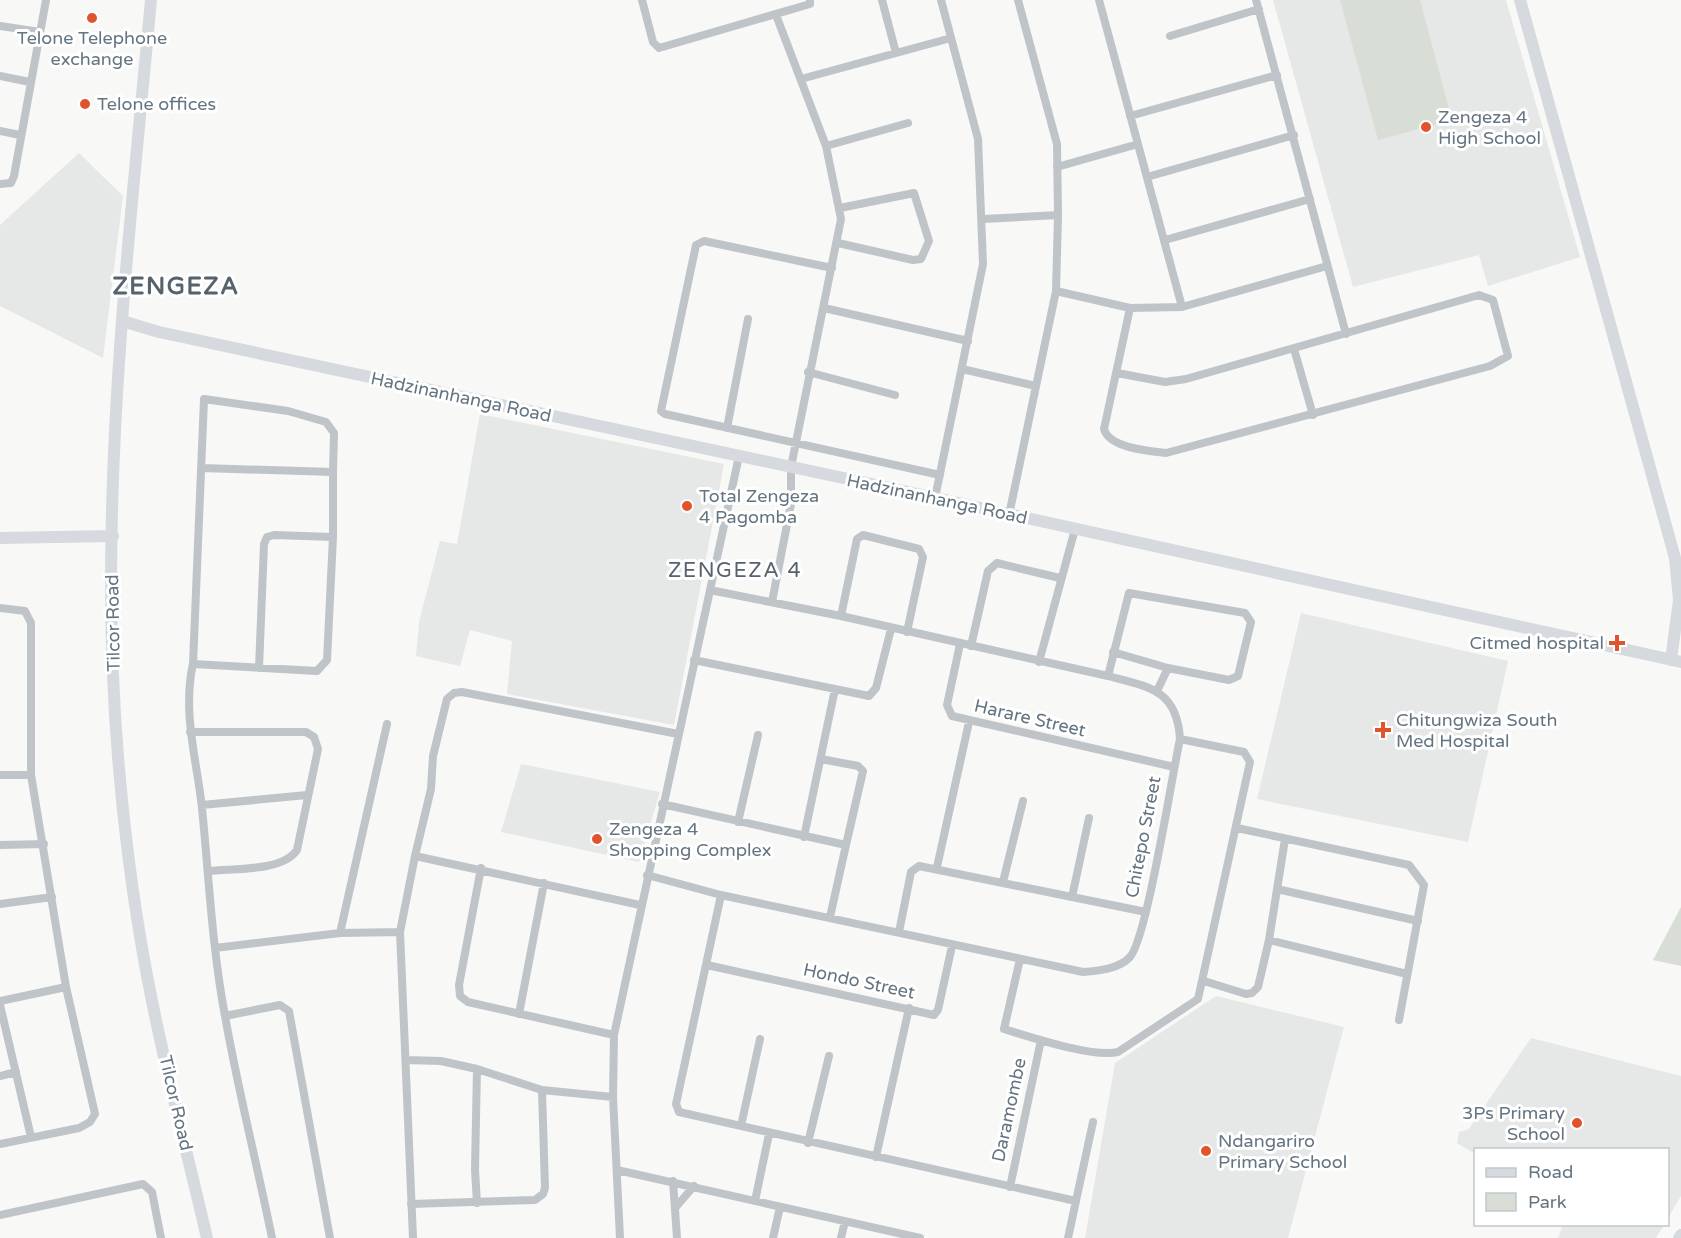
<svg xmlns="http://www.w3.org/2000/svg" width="1681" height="1238" font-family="'Varela Round',sans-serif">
	<rect width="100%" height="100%" fill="#f8f8f6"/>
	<path fill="#e6e7e7" d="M 1273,0 L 1506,0 L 1580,257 L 1488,286 L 1479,255 L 1353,287 Z
		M 79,153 L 123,196 L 103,358 L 0,306 L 0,225 Z
		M 480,414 L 724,464 L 674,725 L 507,694 L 512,641 L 470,630 L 460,666 L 416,656 L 419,622 L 440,541 L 457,544 Z
		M 1301,613 L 1508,661 L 1468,842 L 1257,799 Z
		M 521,764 L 660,792 L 639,862 L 501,832 Z
		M 1216,996 L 1344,1027 L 1288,1238 L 1085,1238 L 1115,1063 Z
		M 1531,1038 L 1681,1076 L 1681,1196 L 1668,1218 L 1668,1150 L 1476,1150 L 1475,1164 L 1473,1165 L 1475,1154 L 1457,1143 L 1459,1132 L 1469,1129 Z
		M 1563,1224 L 1664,1224 L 1664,1225 L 1656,1238 L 1558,1238 Z"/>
	<path fill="#d8ddd5" d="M 1340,0 L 1420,0 L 1452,120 L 1378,140 Z
		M 1681,907 L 1681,966 L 1653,960 Z"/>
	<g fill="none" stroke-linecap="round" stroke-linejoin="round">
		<path stroke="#bfc4c8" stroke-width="8" d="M 642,0 L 653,42 L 659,48 L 810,4 L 810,0
			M 882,0 L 896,53
			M 1099,0 L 1182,307
			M 1256,0 L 1346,334
			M 0,26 L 40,32
			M 1170,36 L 1259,9
			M 0,76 L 30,82
			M 801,79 L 951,38
			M 1130,116 L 1277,75
			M 0,131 L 20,135
			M 826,146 L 908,123
			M 1057,167 L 1138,144
			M 1147,177 L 1294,135
			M 0,184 L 11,183 L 14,176 L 46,0
			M 983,219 L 1058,215
			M 1165,240 L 1310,199
			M 838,243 L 913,260 L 921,259 L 929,241 L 914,193 L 840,208
			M 832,268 L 704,241 L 696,245 L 661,411 L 665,414 L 940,475
			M 1056,291 L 1130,308 L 1182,307 L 1327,266
			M 824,308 L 968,341
			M 1294,349 L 1313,415
			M 962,369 L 1036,386
			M 808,372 L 895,395
			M 1117,373 L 1165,382 L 1186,379 L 1479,295 L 1493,300 L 1508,356 L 1490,366 L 1166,453 C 1149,451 1109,448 1104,429 L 1130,308
			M 727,428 L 748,319
			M 202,468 L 333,472 L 333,537
			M 935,498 L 983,264 L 978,139 L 941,0
			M 1009,515 L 1056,291 L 1058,215 L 1057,144 L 1018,0
			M 772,602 L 791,504 L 791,467 L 841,219 L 826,146 L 776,15
			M 0,608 L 25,611 L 31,623 L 31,775 L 66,987 L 95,1114 L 90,1122 L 79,1128 L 0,1144
			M 841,616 L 857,539 L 863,535 L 919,549 L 923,557 L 907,632
			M 960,644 L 947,705 L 952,716 L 1174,767
			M 971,646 L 988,571 L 997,563 L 1060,578
			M 1113,652 L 1168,668
			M 694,660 L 869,696 L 876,688 L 891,629
			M 1039,662 L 1075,529
			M 193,664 L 317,671 L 327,660 L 333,537 L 274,535 L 267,537 L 264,544 L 259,668
			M 1108,676 L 1129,593 L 1245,613 L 1251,622 L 1238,676 L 1229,680 L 1168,668 L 1157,691
			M 190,732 L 306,732 L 314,737 L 318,749 L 297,850 C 282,872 234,868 208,871
			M 821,759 L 858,766 L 863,771 L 846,845
			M 0,775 L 31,775
			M 662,804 L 846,845 L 830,917
			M 202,805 L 307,795
			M 738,822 L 758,735
			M 1237,828 L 1409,865 L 1424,885 L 1399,1020
			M 804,837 L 835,689
			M 0,845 L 44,844
			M 415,856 L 431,789 L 433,756 L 447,699 L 454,693 L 462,692 L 678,734
			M 937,867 L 969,722
			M 481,868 L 459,985 L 460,996 L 468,1002 L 614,1035
			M 647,875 L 721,895 L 1083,972 C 1098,971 1119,969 1130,957 C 1147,938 1172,775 1180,739 C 1177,690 1150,687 1108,676 L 841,616 L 710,590
			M 1003,882 L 1023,801
			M 1277,889 L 1418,921
			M 721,895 L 676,1104 L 679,1112 L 1076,1201
			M 1072,897 L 1089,818
			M 0,904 L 52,897
			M 400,932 L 413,1238
			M 899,932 L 911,872 L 919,866 L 1146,912
			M 340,933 L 400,932 L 415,856 L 640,905
			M 1269,940 L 1407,974
			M 215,948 L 340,933 L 387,724
			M 1020,959 L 1004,1029 C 1030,1037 1093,1058 1118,1052 L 1198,999 L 1250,762 L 1244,752 L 1180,739
			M 707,965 L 934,1015 L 938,1010 L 952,946
			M 1204,981 L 1246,994 L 1252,993 L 1258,987 L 1269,940 L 1285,839
			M 0,1001 L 66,987
			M 0,1005 L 31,1137
			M 519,1014 L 544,883
			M 225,1016 L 280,1005 L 289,1011 L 330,1238
			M 406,1060 L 441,1061 L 477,1069 L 542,1090 L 613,1097
			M 0,1076 L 16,1072
			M 741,1126 L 760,1039
			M 808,1143 L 829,1056
			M 876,1157 L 909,1008
			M 617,1170 L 920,1238
			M 673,1181 L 677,1238
			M 1010,1187 L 1041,1040
			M 755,1201 L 769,1134
			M 477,1203 L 475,1170 L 477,1069
			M 411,1204 L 535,1200 L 543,1194 L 545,1188 L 542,1090
			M 675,1208 L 694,1186
			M 0,1215 L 143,1184 L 152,1192 L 161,1238
			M 272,1238 C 257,1164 238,1090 225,1016 C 212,947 209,878 202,808 C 197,761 182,712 193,664 L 204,399 L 288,411 L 326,422 L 334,433 L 333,472
			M 620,1238 L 613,1097 L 614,1035 L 739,456
			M 773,1238 L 780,1207
			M 841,1238 L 845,1221
			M 1068,1238 L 1093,1122"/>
		<path stroke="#d6dade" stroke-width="12" d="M 151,0 C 128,251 97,505 118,757 C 125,841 136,924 153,1006 C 169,1084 189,1161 207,1238
			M 1520,0 L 1675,558 L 1679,600 L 1671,660
			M 122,321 L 159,332 L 895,489 L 1681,662
			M 0,538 L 113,536
			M 1679,1238 L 1681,1235"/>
	</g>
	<g fill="#e1532d" stroke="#fff" stroke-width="2">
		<circle cx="92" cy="18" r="6"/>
		<circle cx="85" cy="104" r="6"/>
		<circle cx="1426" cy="127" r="6"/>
		<circle cx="687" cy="506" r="6"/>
		<path d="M1614 634h6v6h6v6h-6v6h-6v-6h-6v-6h6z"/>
		<path d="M1380 721h6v6h6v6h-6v6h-6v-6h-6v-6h6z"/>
		<circle cx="597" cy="839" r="6"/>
		<circle cx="1577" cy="1123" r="6"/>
		<circle cx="1206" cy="1151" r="6"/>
	</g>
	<g text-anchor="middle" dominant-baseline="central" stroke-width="6" stroke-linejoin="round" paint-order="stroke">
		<g font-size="18" fill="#647480" stroke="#fff" text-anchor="start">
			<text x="92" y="38" text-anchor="middle">Telone Telephone<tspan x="92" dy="21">exchange</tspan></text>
			<text x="97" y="104">Telone offices</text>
			<text x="1438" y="117">Zengeza 4<tspan x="1438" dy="21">High School</tspan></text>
			<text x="699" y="496">Total Zengeza<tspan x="699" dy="21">4 Pagomba</tspan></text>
			<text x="1604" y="643" text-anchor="end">Citmed hospital</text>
			<text x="1396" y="720">Chitungwiza South<tspan x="1396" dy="21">Med Hospital</tspan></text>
			<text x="609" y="829">Zengeza 4<tspan x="609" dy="21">Shopping Complex</tspan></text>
			<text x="1565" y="1113" text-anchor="end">3Ps Primary<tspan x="1565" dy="21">School</tspan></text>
			<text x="1218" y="1141">Ndangariro<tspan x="1218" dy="21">Primary School</tspan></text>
		</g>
		<g font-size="18" fill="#647480" stroke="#fff">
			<text transform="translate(461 397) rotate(12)">Hadzinanhanga Road</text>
			<text transform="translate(937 499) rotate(12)">Hadzinanhanga Road</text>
			<text transform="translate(113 623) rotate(-91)">Tilcor Road</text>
			<text transform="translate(1030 718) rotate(13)">Harare Street</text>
			<text transform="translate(1143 837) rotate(-79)">Chitepo Street</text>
			<text transform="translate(859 981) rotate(12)">Hondo Street</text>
			<text transform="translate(176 1103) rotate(77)">Tilcor Road</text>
			<text transform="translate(1009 1110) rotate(-78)">Daramombe</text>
		</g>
		<g font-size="21" letter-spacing="1.5" fill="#56626c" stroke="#fff">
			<text x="735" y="570">ZENGEZA 4</text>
		</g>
		<g font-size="24" font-weight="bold" letter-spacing="1.5" fill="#56626c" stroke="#fff">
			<text x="176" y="286">ZENGEZA</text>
		</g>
	</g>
	<rect x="1474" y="1148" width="195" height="78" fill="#ffffff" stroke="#c1c7cc" stroke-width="1.5"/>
	<rect x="1486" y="1168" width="30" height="9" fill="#d6dade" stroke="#c1c7cc" stroke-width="1.5"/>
	<text x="1528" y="1178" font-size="18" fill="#647480">Road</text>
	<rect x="1486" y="1193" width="30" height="18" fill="#d8ddd5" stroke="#c1c7cc" stroke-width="1.5"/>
	<text x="1528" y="1208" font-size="18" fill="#647480">Park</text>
</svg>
